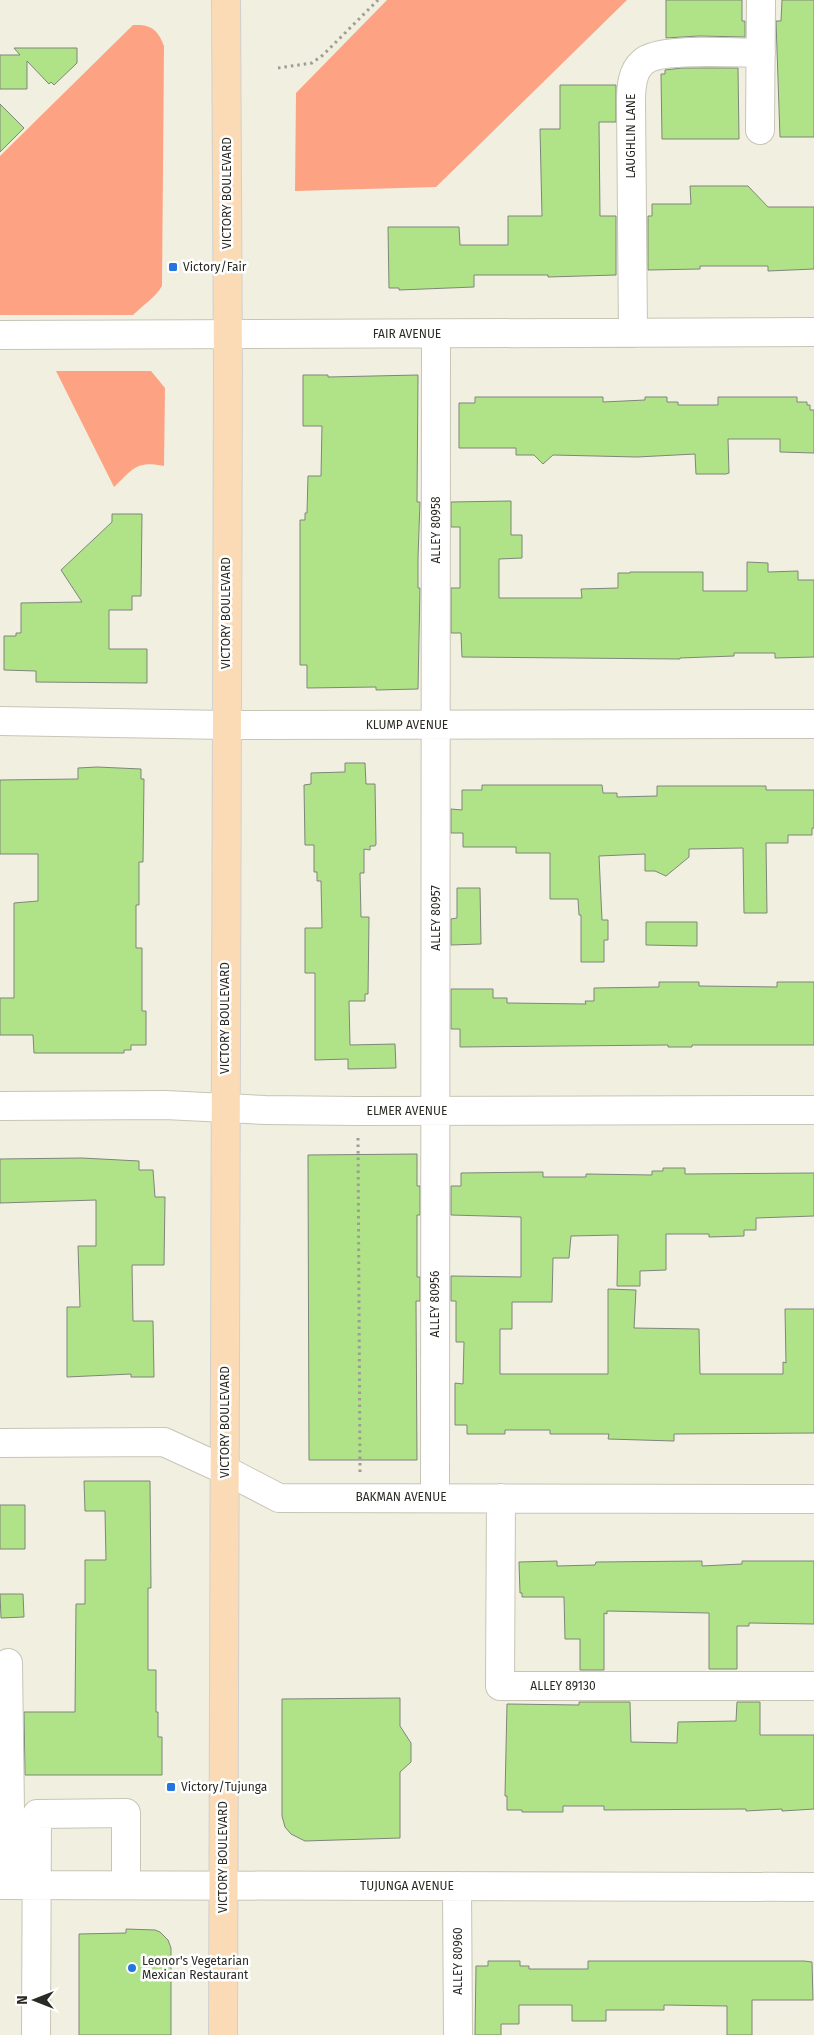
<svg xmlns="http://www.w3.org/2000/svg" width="814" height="2035" font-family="'Fira Sans',sans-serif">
	<rect width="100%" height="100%" fill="#f1efe0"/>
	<path fill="#fda283" d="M 387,0 L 627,0 L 436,187 L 295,191 L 296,93 Z
		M 133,25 C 150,24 158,29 164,46 L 162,286 C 155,298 143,305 133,315 L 0,315 L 0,156 Z
		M 56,371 L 151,371 L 165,388 L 164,466 C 136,460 133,469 114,487 Z"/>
	<path fill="#b0e388" stroke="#7f867a" d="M 666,0 L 742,0 L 742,21 L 745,21 L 745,37 L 699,36 L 666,38 Z
		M 782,0 L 814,0 L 814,137 L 780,137 L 776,21 L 781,21 Z
		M 14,48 L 77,48 L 77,63 L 54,85 L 51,82 L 49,84 L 27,61 L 27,89 L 0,89 L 0,55 L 20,55 Z
		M 682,68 L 738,68 L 739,139 L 662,139 L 661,74 L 665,74 L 665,70 Z
		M 560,85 L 616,85 L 616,122 L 599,122 L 600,216 L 616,216 L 616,275 L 548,277 L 548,275 L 474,275 L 474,287 L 399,290 L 399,288 L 389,288 L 388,227 L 459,227 L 460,245 L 508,245 L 508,216 L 542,216 L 540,129 L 560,129 Z
		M 0,104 L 24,128 L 0,152 Z
		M 690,186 L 748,186 L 768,207 L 814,207 L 814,269 L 768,271 L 768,266 L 700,266 L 700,269 L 648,270 L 648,216 L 652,216 L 652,204 L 691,204 Z
		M 303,375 L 328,375 L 328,377 L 418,375 L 417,502 L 420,502 L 418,558 L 418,588 L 420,588 L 418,689 L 376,690 L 376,687 L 307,688 L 307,665 L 300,665 L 300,520 L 305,520 L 305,513 L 307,513 L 308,476 L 321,476 L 322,426 L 303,426 Z
		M 475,397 L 603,397 L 603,402 L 645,400 L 645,397 L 667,397 L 667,402 L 678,402 L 678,405 L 718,405 L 718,397 L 797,397 L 797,402 L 807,402 L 807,405 L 810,405 L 810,410 L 814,410 L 814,453 L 780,452 L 780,439 L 728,439 L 729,473 L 726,474 L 696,474 L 695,454 L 637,457 L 553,455 L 543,464 L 534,455 L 516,455 L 516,448 L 459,448 L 459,403 L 475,403 Z
		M 511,501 L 511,535 L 522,535 L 522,558 L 499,559 L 499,598 L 582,598 L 581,589 L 618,588 L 618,573 L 630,573 L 630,572 L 703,572 L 703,591 L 747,591 L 747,562 L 768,563 L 768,572 L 798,571 L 798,580 L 814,580 L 814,657 L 775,658 L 775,653 L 734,653 L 734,656 L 680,658 L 680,659 L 462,657 L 461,633 L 451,633 L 451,588 L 460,588 L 460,527 L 451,527 L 451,502 Z
		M 112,514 L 142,514 L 141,596 L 132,596 L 132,610 L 109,610 L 109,649 L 147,649 L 147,683 L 36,682 L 36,671 L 4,670 L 4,636 L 16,636 L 16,633 L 21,633 L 21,603 L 82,602 L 61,570 L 112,522 Z
		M 345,763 L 365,763 L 366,784 L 375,784 L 376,844 L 375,846 L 370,846 L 370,850 L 364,849 L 364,873 L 360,873 L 361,917 L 369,917 L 368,994 L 365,994 L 365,1001 L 349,1001 L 350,1045 L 395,1044 L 396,1068 L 348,1069 L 348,1059 L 315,1060 L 315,973 L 305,973 L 305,928 L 322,928 L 321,881 L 317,881 L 317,872 L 314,872 L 314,845 L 305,845 L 304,785 L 311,784 L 311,773 L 345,772 Z
		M 97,767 L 141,769 L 141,779 L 144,779 L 143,862 L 139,862 L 139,905 L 136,905 L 136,948 L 142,948 L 142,1011 L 146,1011 L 146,1045 L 131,1045 L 131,1050 L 124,1050 L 124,1053 L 34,1053 L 33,1035 L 0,1035 L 0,998 L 14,998 L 14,903 L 38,901 L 38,854 L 0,854 L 0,780 L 78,779 L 78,768 Z
		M 482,785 L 602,785 L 603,793 L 617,793 L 617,797 L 657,796 L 657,786 L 766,786 L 766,790 L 814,790 L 814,828 L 812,828 L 812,835 L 788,835 L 788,843 L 766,843 L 767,913 L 744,913 L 743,848 L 689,849 L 689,857 L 666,876 L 655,871 L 645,871 L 645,854 L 599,856 L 602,920 L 608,920 L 608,940 L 604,940 L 604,962 L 581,962 L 581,915 L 579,915 L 578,899 L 550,899 L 550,853 L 516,853 L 516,847 L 463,847 L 463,833 L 451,833 L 451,809 L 462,810 L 462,790 L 482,790 Z
		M 457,888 L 480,888 L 481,944 L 451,945 L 451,919 L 457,918 Z
		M 646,922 L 697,922 L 697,946 L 646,945 Z
		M 659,982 L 699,982 L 699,986 L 777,987 L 777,982 L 814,982 L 814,1045 L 692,1045 L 692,1047 L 668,1047 L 668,1045 L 460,1047 L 460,1029 L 451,1029 L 451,989 L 493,989 L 493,998 L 507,998 L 507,1003 L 586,1004 L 585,1001 L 594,1001 L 594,988 L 659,987 Z
		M 417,1154 L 417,1186 L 420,1186 L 420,1215 L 417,1215 L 417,1277 L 420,1277 L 420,1301 L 416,1301 L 417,1460 L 309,1460 L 308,1155 Z
		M 82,1158 L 139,1161 L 139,1170 L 153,1170 L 155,1197 L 165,1197 L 164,1265 L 132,1265 L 133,1321 L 153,1321 L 154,1377 L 131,1377 L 131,1374 L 67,1377 L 67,1307 L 80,1307 L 78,1246 L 96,1246 L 96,1200 L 0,1203 L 0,1159 Z
		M 663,1168 L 685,1168 L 685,1174 L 814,1173 L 814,1216 L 756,1218 L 756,1230 L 744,1230 L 744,1236 L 709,1237 L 709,1234 L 666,1234 L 666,1270 L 640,1271 L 640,1286 L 617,1286 L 618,1235 L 571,1236 L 569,1258 L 553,1258 L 552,1302 L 512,1302 L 512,1329 L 500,1329 L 500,1374 L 608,1374 L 608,1289 L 636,1290 L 634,1328 L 699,1329 L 700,1374 L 783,1374 L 783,1362 L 786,1363 L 785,1309 L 814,1309 L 814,1433 L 674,1434 L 674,1441 L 608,1439 L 609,1434 L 550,1434 L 550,1430 L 505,1430 L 505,1434 L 467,1434 L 467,1425 L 455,1425 L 455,1383 L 463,1384 L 464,1342 L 456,1342 L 456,1301 L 451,1301 L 451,1276 L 521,1277 L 521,1217 L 451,1215 L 451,1186 L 461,1186 L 461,1173 L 543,1172 L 543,1177 L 586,1177 L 586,1174 L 652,1175 L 652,1171 L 663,1171 Z
		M 84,1481 L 150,1481 L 151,1588 L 148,1588 L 148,1670 L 156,1670 L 156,1712 L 158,1712 L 158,1737 L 162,1737 L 162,1775 L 25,1775 L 24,1712 L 75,1712 L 76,1604 L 85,1604 L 85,1560 L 106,1560 L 105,1511 L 85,1511 Z
		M 0,1505 L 25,1505 L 25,1549 L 0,1549 Z
		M 557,1561 L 557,1566 L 595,1565 L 596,1562 L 702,1561 L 702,1566 L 742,1564 L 742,1561 L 814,1561 L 814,1624 L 749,1623 L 749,1626 L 737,1626 L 737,1669 L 709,1669 L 709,1613 L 607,1611 L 607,1614 L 604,1613 L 604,1670 L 580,1670 L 580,1639 L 565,1639 L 564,1597 L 522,1597 L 522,1593 L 520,1593 L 519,1562 Z
		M 0,1594 L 23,1594 L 24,1617 L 1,1618 Z
		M 400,1698 L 400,1726 L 411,1743 L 411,1762 L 400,1772 L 400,1838 L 305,1841 L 291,1834 L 285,1827 L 282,1816 L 282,1699 Z
		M 579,1702 L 630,1702 L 631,1742 L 677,1743 L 678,1722 L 736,1721 L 737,1702 L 760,1702 L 760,1735 L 814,1735 L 814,1809 L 782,1811 L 782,1809 L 746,1811 L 746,1809 L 604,1810 L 604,1806 L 563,1806 L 563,1812 L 522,1812 L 522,1810 L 507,1810 L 507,1796 L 505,1796 L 507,1704 L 579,1705 Z
		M 126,1929 L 155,1930 L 160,1932 L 168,1940 L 171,1948 L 171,2035 L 79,2035 L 79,1934 L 126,1933 Z
		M 488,1961 L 520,1961 L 520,1966 L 529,1966 L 529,1969 L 588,1969 L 588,1961 L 804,1961 L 812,1962 L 813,2000 L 752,2000 L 752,2035 L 727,2035 L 727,2006 L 664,2005 L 664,2010 L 606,2010 L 606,2021 L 572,2021 L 572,2005 L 519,2005 L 519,2024 L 501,2024 L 501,2035 L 475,2035 L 476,1966 L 488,1966 Z"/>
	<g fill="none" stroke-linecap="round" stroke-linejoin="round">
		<g stroke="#c7c5b6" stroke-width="30">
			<path id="minor" d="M 760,130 L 761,0
				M 633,333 L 631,101 C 631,87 632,71 643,62 C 659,47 736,53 761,53
				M 0,335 L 814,332
				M 0,721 L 226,725 L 814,724
				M 0,1106 L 165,1105 L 265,1110 L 358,1111 L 814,1110
				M 0,1443 L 164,1442 L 225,1470 L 279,1498 L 814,1499
				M 435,1497 L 436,334
				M 501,1498 L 500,1686 L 814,1686
				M 8,1663 L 11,1885
				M 0,1885 L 814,1887
				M 457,1886 L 458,2035
				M 36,2035 L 37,1814 L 126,1813 L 126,1885"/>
		</g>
		<g stroke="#d0d0cf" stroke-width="30">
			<path id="major" d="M 223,2035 L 228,371 L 226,0"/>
		</g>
		<path stroke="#9e9d92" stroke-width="3" stroke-dasharray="2.5 4" stroke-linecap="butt" d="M 278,68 L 312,63 L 323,55 L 378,0
			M 358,1138 L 360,1472"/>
		<use href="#minor" stroke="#fff" stroke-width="28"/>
		<use href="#major" stroke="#fbdbb6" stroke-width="28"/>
	</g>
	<g fill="#2475e0" stroke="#fff" stroke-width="2">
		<rect x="168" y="262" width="10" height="10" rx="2.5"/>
		<rect x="166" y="1782" width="10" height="10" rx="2.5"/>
		<circle cx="132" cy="1968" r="5"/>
	</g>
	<g text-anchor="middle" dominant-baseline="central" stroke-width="5" stroke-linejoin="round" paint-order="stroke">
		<g font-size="12" fill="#2a2a24" stroke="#fff">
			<text transform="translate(631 136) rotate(-90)">LAUGHLIN LANE</text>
			<text transform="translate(227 193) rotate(-90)">VICTORY BOULEVARD</text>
			<text x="407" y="334">FAIR AVENUE</text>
			<text transform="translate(436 530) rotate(-90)">ALLEY 80958</text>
			<text transform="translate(226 613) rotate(-90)">VICTORY BOULEVARD</text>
			<text x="407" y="725">KLUMP AVENUE</text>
			<text transform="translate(436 918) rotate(-90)">ALLEY 80957</text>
			<text transform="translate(225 1018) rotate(-90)">VICTORY BOULEVARD</text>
			<text x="407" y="1111">ELMER AVENUE</text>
			<text transform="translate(435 1304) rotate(-90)">ALLEY 80956</text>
			<text transform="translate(225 1422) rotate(-90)">VICTORY BOULEVARD</text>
			<text x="401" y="1497">BAKMAN AVENUE</text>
			<text x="563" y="1686">ALLEY 89130</text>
			<text transform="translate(223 1857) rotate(-90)">VICTORY BOULEVARD</text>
			<text x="407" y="1886">TUJUNGA AVENUE</text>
			<text transform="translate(458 1961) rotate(-90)">ALLEY 80960</text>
		</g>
		<g font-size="12" fill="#2a2a24" stroke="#fff" text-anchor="start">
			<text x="183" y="267">Victory/Fair</text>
			<text x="181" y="1787">Victory/Tujunga</text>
			<text x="142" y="1961">Leonor's Vegetarian<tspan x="142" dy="14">Mexican Restaurant</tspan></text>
		</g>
	</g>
	<g transform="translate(35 2000) rotate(270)" stroke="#ffffff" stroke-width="4" paint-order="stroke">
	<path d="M0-4L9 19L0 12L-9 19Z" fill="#2a2a24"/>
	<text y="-8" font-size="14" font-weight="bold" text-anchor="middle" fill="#2a2a24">N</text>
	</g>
</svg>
